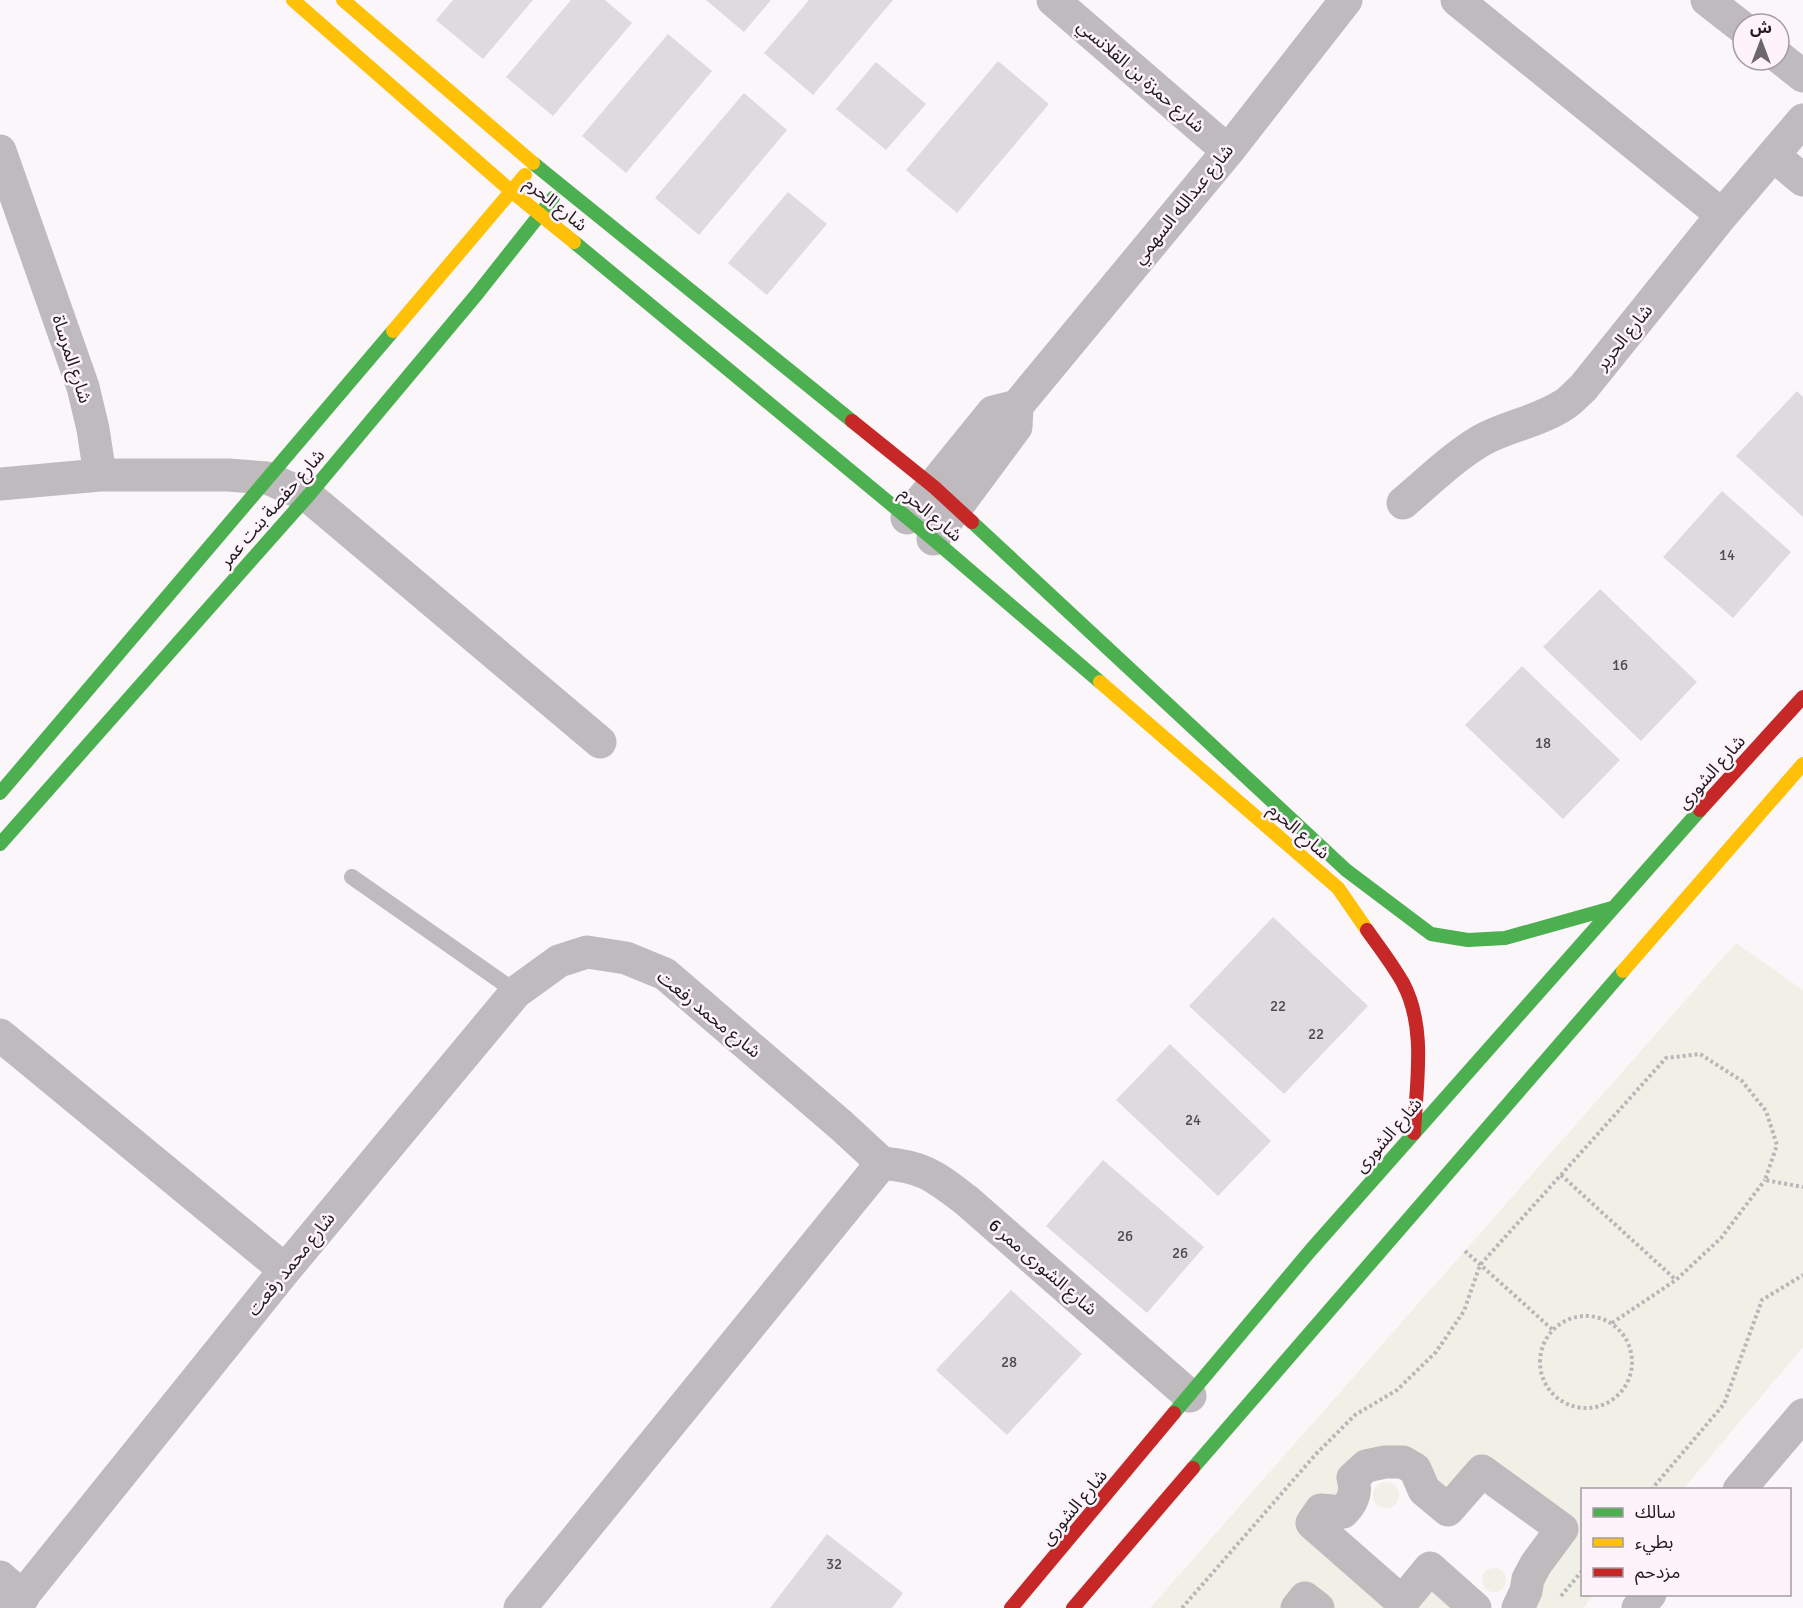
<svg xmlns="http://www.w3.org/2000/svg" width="1803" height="1608" font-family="Signika,'Noto Sans Arabic',sans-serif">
	<rect width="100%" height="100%" fill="#fbf6f9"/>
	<path fill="#f1f0e6" d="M 1736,943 L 1803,990 L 1803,1347 L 1683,1489 L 1582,1490 L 1582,1594 L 1594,1595 L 1583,1608 L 1518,1608 L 1562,1530 L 1483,1471 L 1448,1510 L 1403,1462 L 1321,1510 L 1401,1602 L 1430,1568 L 1475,1608 L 1150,1608 Z
		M1373 1495a13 13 0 1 1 26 0a13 13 0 1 1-26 0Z
		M1482 1580a12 12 0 1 1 24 0a12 12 0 1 1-24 0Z"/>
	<path fill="#dfdade" d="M 453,0 L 533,0 L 483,59 L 436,20 Z
		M 571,0 L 605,0 L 632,23 L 553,116 L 506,77 Z
		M 706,0 L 771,0 L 744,32 Z
		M 809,0 L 893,0 L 813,95 L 764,53 Z
		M 668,34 L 712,71 L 626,173 L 582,136 Z
		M 998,61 L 1049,104 L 957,213 L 906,170 Z
		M 876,62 L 926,104 L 886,150 L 836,109 Z
		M 744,93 L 787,130 L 699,235 L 655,198 Z
		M 788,192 L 827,224 L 767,295 L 728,263 Z
		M 1797,391 L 1803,397 L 1803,517 L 1736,456 Z
		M 1722,491 L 1791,552 L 1733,618 L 1663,557 Z
		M 1600,589 L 1697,682 L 1641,741 L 1543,647 Z
		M 1522,666 L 1620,760 L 1563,819 L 1465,725 Z
		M 1273,917 L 1368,1006 L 1284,1094 L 1189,1006 Z
		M 1170,1044 L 1271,1141 L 1218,1196 L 1116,1100 Z
		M 1103,1160 L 1204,1247 L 1147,1313 L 1046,1226 Z
		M 1011,1290 L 1082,1354 L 1007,1435 L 936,1370 Z
		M 827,1534 L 903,1593 L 892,1608 L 770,1608 Z"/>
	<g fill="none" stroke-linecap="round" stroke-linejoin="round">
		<path stroke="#bab5b8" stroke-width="4" stroke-dasharray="3 3" stroke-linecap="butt" d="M 1561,1175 L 1676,1280
			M 1465,1251 L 1553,1330
			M1540 1362a46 46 0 1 1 92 0a46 46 0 1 1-92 0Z
			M 1612,1323 L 1676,1280 L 1721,1238 L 1765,1180
			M 1651,1490 L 1724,1404 L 1762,1300 L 1803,1275
			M 1561,1596 L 1582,1571
			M 1182,1608 L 1316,1454 L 1355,1415 L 1397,1390 L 1436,1352 L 1464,1311 L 1480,1265 L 1666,1058 L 1700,1054 L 1742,1081 L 1766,1111 L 1777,1145 L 1765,1180 L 1803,1187"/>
		<path stroke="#bfbabd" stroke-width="16" d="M 352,877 L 516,992"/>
		<path stroke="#bfbabd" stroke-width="33" d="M 1053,0 L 1228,151
			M 1457,0 L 1722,215
			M 1707,0 L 1743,28
			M 1779,57 L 1803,76
			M 0,151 L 83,387 L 93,429 L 100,475 L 0,484
			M 1773,155 L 1803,180
			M 100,475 L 228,475 L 267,478 L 308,496 L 600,742
			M 1403,503 C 1428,482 1453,457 1482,440 C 1507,426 1537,422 1562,406 C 1570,402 1576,394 1583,388 L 1722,215 L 1803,120
			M 907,518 L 993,412 L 1017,406 L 1228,151 L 1346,0
			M 933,539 L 1016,427 L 1017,406
			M 0,1035 L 285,1270
			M 882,1163 C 924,1167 933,1175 966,1200 L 1190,1396
			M 1739,1490 L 1803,1415
			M 0,1577 L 23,1597
			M 13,1608 L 285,1270 L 516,992 L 559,961 L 587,952 L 626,958 L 665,974 L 842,1126 L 882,1163
			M 520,1608 L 882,1163
			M 1297,1608 L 1305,1598 L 1318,1608
			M 1475,1608 L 1430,1568 L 1402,1602 L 1312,1523 L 1321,1510 L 1343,1512 C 1353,1502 1357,1492 1353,1478 L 1366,1466 L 1385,1462 L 1403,1462 L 1415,1469 L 1424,1490 L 1448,1510 L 1482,1471 L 1562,1529 L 1536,1564 L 1528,1579 L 1526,1591 L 1518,1608
			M 1638,1608 L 1650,1594"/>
		<path stroke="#4caf50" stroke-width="14" d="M 533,163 L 852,421
			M 574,242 L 933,539 L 1100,682
			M 972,522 L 1346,870 L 1431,934 L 1468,940 L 1505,938 L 1612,908
			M 0,793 L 393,331
			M 0,844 L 308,496 L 477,294 L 553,198
			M 1174,1413 L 1310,1251 L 1700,810
			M 1193,1468 L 1623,971"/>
		<path stroke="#ffc107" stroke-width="14" d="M 293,0 L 511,191 L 574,242
			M 343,0 L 533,163
			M 393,331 L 525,175
			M 1100,682 L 1338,888 L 1367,930
			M 1623,971 L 1803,764"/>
		<path stroke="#c62828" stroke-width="14" d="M 852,421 L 934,487 L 972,522
			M 1700,810 L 1803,697
			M 1367,930 C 1379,947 1393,965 1403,983 C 1427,1028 1416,1084 1414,1133
			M 1011,1608 L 1174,1413
			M 1073,1608 L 1193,1468"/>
	</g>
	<g text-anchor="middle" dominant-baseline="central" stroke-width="5" stroke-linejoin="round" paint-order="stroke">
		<g font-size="15" fill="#4f4a4d">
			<text x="1727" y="555">14</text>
			<text x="1620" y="665">16</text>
			<text x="1543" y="743">18</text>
			<text x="1278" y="1006">22</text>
			<text x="1316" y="1034">22</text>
			<text x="1193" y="1120">24</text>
			<text x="1125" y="1236">26</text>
			<text x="1180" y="1253">26</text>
			<text x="1009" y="1362">28</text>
			<text x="834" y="1564">32</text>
		</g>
		<g font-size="18" fill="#1f1a1d" stroke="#fef3fa">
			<text transform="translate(1141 76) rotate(41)">شارع حمزة بن القلانسي</text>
			<text transform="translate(556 204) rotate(39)">شارع الحرم</text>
			<text transform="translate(1183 204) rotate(-51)">شارع عبدالله السهمي</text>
			<text transform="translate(1624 337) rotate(-51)">شارع الحرير</text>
			<text transform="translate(72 359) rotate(72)">شارع المرساة</text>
			<text transform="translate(272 508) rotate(-49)">شارع حفصة بنت عمر</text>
			<text transform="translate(931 514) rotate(40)">شارع الحرم</text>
			<text transform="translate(1711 772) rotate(-48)">شارع الشورى</text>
			<text transform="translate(1299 831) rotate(41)">شارع الحرم</text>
			<text transform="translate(709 1014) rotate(39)">شارع محمد رفعت</text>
			<text transform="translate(1388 1135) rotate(-49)">شارع الشورى</text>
			<text transform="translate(291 1264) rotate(-51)">شارع محمد رفعت</text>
			<text transform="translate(1043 1267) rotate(41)">شارع الشورى ممر 6</text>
			<text transform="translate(1074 1507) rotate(-50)">شارع الشورى</text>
		</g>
	</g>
	<rect x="1581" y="1488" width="210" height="108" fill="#fef3fa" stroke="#a59ca2" stroke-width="1.5"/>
	<rect x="1593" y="1508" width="30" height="9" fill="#4caf50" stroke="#a59ca2" stroke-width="1.5"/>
	<text x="1635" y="1518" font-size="18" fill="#1f1a1d">سالك</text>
	<rect x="1593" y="1538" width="30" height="9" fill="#ffc107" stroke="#a59ca2" stroke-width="1.5"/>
	<text x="1635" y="1548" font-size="18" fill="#1f1a1d">بطيء</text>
	<rect x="1593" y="1568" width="30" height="9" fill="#c62828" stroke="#a59ca2" stroke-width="1.5"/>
	<text x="1635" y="1578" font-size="18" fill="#1f1a1d">مزدحم</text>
	<g transform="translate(1761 42)"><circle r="28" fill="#fef3fa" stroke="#a59ca2" stroke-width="1.5"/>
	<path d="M0-4.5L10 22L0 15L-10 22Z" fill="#6c676a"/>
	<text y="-9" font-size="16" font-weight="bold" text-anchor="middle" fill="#1f1a1d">ش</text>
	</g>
</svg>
